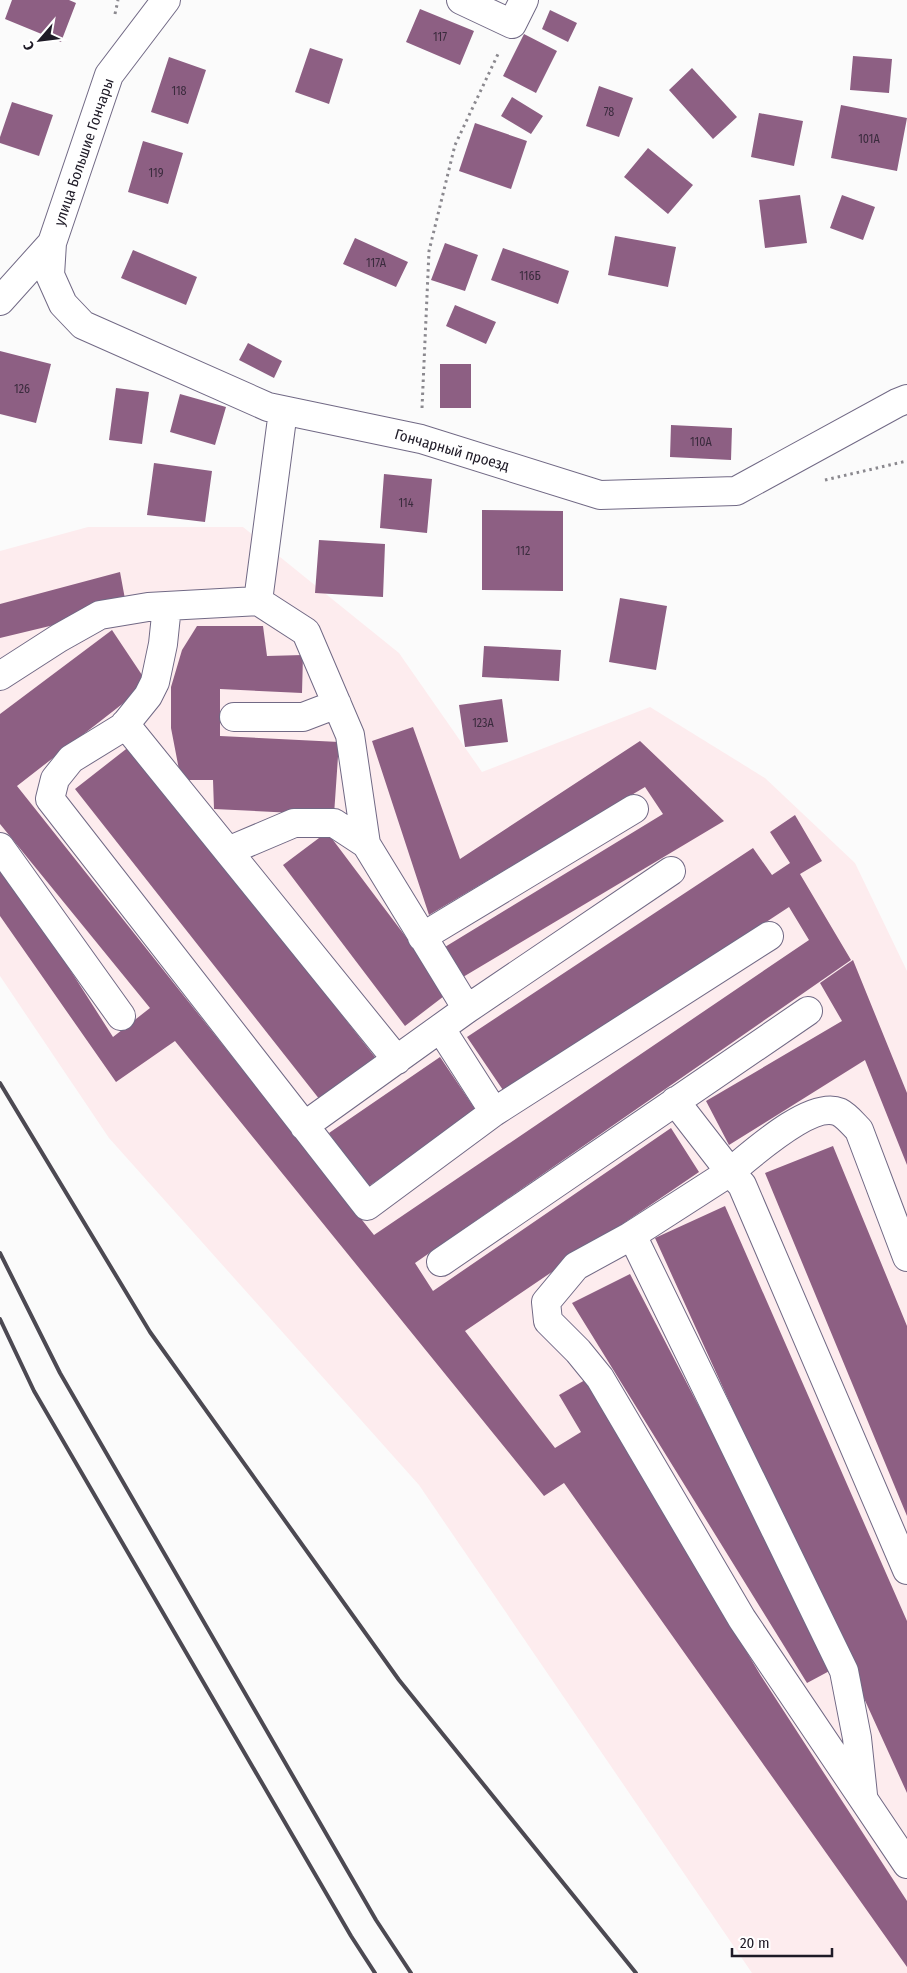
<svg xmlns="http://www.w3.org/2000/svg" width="907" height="1973" font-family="'Fira Sans Condensed',sans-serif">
	<rect width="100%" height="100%" fill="#fbfbfb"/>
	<path fill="#fdecee" d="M 88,527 L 243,527 L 399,653 L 482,772 L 650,707 L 765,778 L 855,863 L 907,971 L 907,1973 L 752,1973 L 419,1485 L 109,1138 L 0,976 L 0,551 Z"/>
	<path fill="#8d5f83" d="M 12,0 L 69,0 L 76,3 L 61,42 L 5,19 Z
		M 420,9 L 474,31 L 460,65 L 406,42 Z
		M 550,10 L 577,23 L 568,42 L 542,29 Z
		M 524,34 L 557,51 L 536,93 L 503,76 Z
		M 310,48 L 343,59 L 329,104 L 295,92 Z
		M 853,56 L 892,59 L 889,93 L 850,90 Z
		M 169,57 L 206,70 L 188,124 L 151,112 Z
		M 692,68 L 737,117 L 713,139 L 669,90 Z
		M 599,86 L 633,98 L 619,137 L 586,126 Z
		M 512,97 L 543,116 L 531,134 L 501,116 Z
		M 12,102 L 53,115 L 39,156 L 0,143 L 0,137 Z
		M 841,105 L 907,118 L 897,171 L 831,158 Z
		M 759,113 L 803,121 L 794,166 L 751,157 Z
		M 475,123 L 527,141 L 511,189 L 459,171 Z
		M 143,141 L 183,153 L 168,204 L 128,192 Z
		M 648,148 L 693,185 L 668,214 L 624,177 Z
		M 800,195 L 807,243 L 765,248 L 759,200 Z
		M 842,195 L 875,207 L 863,240 L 830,228 Z
		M 615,236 L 676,247 L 668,287 L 608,275 Z
		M 355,238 L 408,262 L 396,287 L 343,264 Z
		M 445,243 L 478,255 L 465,291 L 431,280 Z
		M 503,248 L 569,271 L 558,304 L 491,280 Z
		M 133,250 L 197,277 L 186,305 L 121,278 Z
		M 455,305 L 496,322 L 486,344 L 446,326 Z
		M 248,343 L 282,361 L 274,378 L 239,360 Z
		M 0,351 L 51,364 L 36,423 L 0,414 Z
		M 440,364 L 471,364 L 471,408 L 440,408 Z
		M 116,388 L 149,392 L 142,444 L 109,440 Z
		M 180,394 L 226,407 L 215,445 L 170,432 Z
		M 671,425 L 732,428 L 731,460 L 670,457 Z
		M 154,463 L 212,471 L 205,522 L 147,515 Z
		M 384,474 L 432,479 L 427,533 L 380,528 Z
		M 482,510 L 563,511 L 563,591 L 482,590 Z
		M 319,540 L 385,544 L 383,597 L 315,593 Z
		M 120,572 L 125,599 L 54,625 L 0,638 L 0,604 Z
		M 620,598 L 667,606 L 656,670 L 609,662 Z
		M 197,626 L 263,626 L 267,656 L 303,655 L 302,693 L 220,689 L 220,736 L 339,742 L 334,815 L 214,809 L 213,780 L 181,780 L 171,728 L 171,687 L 182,650 Z
		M 112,630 L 148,684 L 17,786 L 374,1235 L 809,940 L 789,907 L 505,1093 L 467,1037 L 753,848 L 772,875 L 790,863 L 770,832 L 795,815 L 822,861 L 800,874 L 851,960 L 415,1263 L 433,1291 L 671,1128 L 699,1172 L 465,1331 L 555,1448 L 581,1432 L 559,1395 L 585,1380 L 761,1676 L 907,1901 L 907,1967 L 564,1483 L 544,1496 L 175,1041 L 116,1082 L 0,916 L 0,860 L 113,1037 L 150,1008 L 0,824 L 0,714 Z
		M 484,646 L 561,650 L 559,681 L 482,677 Z
		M 502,699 L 508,742 L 465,747 L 459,705 Z
		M 413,727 L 460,859 L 640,741 L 724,821 L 458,980 L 440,950 L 663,814 L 645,787 L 429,915 L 372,741 Z
		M 130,746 L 375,1057 L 320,1100 L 75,789 Z
		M 327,832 L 448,993 L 405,1026 L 283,865 Z
		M 853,960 L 907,1093 L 907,1165 L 865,1060 L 729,1145 L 706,1101 L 842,1021 L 820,983 Z
		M 440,1057 L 477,1112 L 366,1188 L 329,1133 Z
		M 833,1146 L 907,1326 L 907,1516 L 765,1173 Z
		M 725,1206 L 907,1621 L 907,1793 L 655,1238 Z
		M 630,1274 L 835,1668 L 807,1683 L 572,1303 Z"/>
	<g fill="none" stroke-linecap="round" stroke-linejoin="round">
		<g stroke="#716985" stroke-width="30">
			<path id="minor" d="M 461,0 L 512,24 L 524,0
				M 52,243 L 50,275 L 63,304 L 83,325 L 268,407 L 421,439 L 600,495 L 736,491 L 897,403 L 907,399
				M 0,301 L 52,243 L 109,75 L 166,0
				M 258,601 L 306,632 L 350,735 L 366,844 L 467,1009 L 671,871
				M 167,606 L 163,644 L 155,682 L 148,696 L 123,727 L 71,759 L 55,779 L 50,799 L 367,1206 L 494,1112 L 769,936
				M 0,676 L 59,638 L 100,615 L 148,607 L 258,601 L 283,411
				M 234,717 L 303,717 L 337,704
				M 125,724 L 397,1060
				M 0,847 L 121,1016
				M 228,851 L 294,823 L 334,823 L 366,844
				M 422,937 L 634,809
				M 441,1029 L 494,1112
				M 675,1101 L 730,1172 L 629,1237 L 576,1266 L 546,1302 L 548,1321 L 578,1351 L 600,1378 L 742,1619 L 907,1864
				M 304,1126 L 467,1009
				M 632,1235 L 844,1671 L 857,1738 L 863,1795
				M 907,1257 L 859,1130 C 853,1124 847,1116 839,1112 C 811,1100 751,1155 730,1172 L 742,1185 L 907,1570
				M 441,1262 L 808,1011"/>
		</g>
		<path stroke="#8a888e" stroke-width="3" stroke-dasharray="2.5 4" stroke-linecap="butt" d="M 115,14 L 118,0
			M 422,408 L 429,251 L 455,145 L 499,52
			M 825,480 L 907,461"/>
		<use href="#minor" stroke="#fff" stroke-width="28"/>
		<path stroke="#4c4952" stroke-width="4" d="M 0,1083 L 150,1332 L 399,1680 L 636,1973
			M 0,1253 L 60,1373 L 376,1920 L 411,1973
			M 0,1319 L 34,1391 L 351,1936 L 375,1973"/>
	</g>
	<g text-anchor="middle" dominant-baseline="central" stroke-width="5" stroke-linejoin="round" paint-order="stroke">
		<g font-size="12" fill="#3a2b3d">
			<text x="440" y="37">117</text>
			<text x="179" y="91">118</text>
			<text x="609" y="112">78</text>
			<text x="869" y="139">101А</text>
			<text x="156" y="173">119</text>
			<text x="376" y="263">117А</text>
			<text x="530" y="276">116Б</text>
			<text x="22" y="389">126</text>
			<text x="701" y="442">110А</text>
			<text x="406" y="503">114</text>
			<text x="523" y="551">112</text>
			<text x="483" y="723">123А</text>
		</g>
		<g font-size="15" fill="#1e1a26" stroke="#fff">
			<text transform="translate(84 152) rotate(-71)">улица Большие Гончары</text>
			<text transform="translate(452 450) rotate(16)">Гончарный проезд</text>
		</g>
	</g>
	<g transform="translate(40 40) rotate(242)" stroke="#ffffff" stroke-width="4" paint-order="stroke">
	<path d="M0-4L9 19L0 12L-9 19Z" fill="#1e1a26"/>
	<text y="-8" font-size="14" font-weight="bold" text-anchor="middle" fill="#1e1a26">С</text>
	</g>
	<path d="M732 1948v8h100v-8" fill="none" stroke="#1e1a26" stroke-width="2.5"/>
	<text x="740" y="1948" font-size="15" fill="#1e1a26" stroke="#ffffff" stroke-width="4" paint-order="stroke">20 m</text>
</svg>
